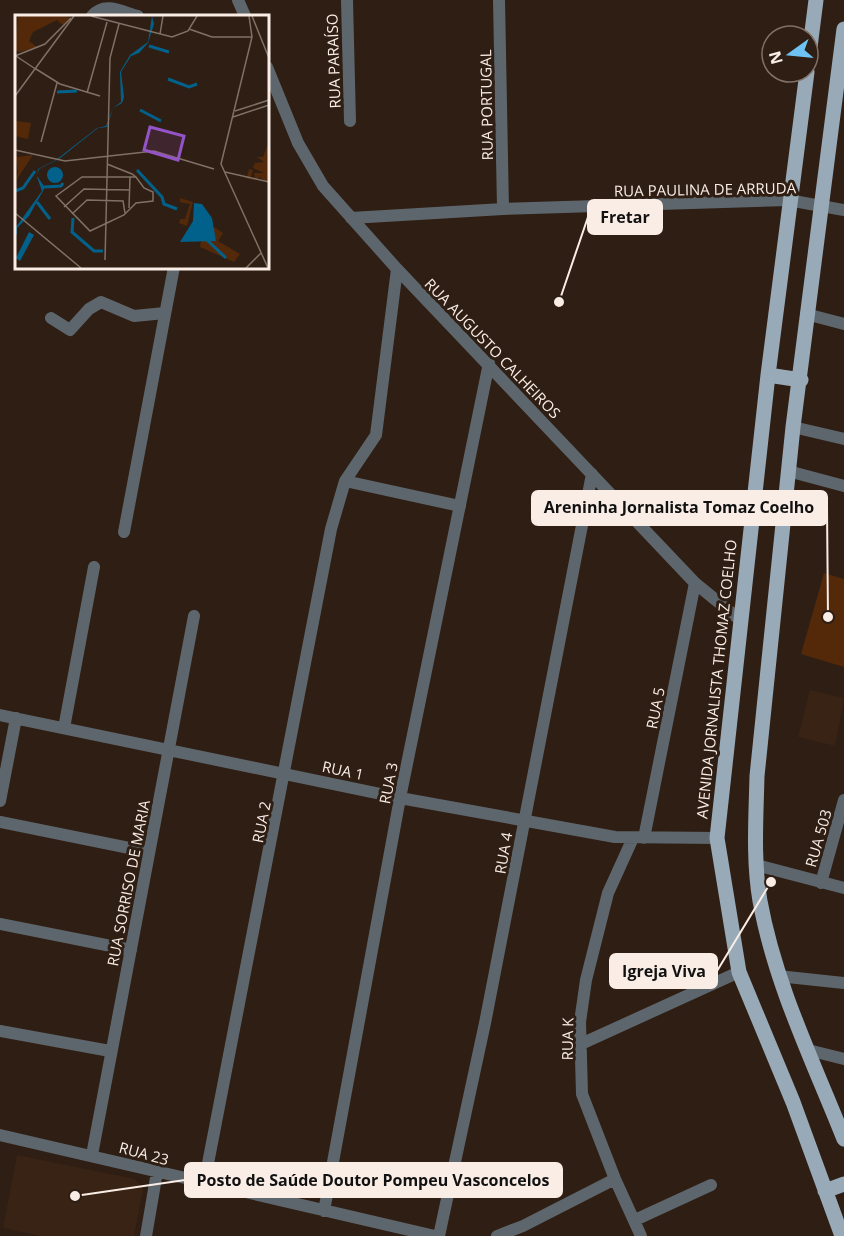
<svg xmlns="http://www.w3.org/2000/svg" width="844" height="1236" font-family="'Open Sans',sans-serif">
	<rect width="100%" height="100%" fill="#2f1e13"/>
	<path fill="#392314" d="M 810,690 L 844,698 L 835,746 L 798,737 Z
		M 17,1155 L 135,1179 L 143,1190 L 134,1236 L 41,1236 L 3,1228 Z"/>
	<path fill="#53290a" d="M 824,573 L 844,579 L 844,667 L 801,654 Z"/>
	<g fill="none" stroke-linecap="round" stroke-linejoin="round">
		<path stroke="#5d666c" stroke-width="12" d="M 238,0 L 245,16
			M 347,0 L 350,121
			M 499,0 L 503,209
			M 92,16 C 105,1 122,12 138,16
			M 267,67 L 298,143 L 323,186 L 397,269 L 695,583 L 739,619
			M 351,218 L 503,209 L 788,200 L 844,210
			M 806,314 L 844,324
			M 51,318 L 70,330 L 89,309 L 101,302 L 134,316 L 165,313
			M 793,427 L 844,439
			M 788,471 L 844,486
			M 345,481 L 460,506
			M 124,532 L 174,267
			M 0,715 L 400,798 L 615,837 L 717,838
			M 64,728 L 94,567
			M 0,801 L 16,718
			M 0,822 L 149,852
			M 633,838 L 608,893 L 586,980 L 580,1022 L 582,1094 L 615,1179 L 641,1236
			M 644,838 L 695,583
			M 756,865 L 844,888
			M 821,883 L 844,800
			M 0,924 L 131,950
			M 778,976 L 844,983
			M 0,1031 L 110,1051
			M 581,1044 L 739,972
			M 808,1050 L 844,1059
			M 0,1135 L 435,1236
			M 92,1155 L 194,616
			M 204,1184 L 331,529 L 345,481 L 376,435 L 397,269
			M 324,1211 L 400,798 L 489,363
			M 635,1220 L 711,1185
			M 146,1236 L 157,1172
			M 439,1236 L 485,1023 L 592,474
			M 497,1236 L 523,1226 L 615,1179"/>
		<path stroke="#98aab7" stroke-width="15" d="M 844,29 L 793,427 L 757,776 C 756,818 753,860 760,901 C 775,984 813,1061 844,1139
			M 808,63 L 816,0
			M 807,72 L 768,375 L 717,838 L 739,972 L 793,1102 L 842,1236
			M 768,375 L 801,380
			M 825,1191 L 844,1184"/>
	</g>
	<g text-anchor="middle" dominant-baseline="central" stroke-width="6" stroke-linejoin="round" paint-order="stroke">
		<g font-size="15" fill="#f9ede6" stroke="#2f1e13">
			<text transform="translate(333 61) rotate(-92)">RUA PARAÍSO</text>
			<text transform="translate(486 105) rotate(-91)">RUA PORTUGAL</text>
			<text transform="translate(705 189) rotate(-1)">RUA PAULINA DE ARRUDA</text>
			<text transform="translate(493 348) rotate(46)">RUA AUGUSTO CALHEIROS</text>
			<text transform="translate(716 679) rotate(-84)">AVENIDA JORNALISTA THOMAZ COELHO</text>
			<text transform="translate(655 708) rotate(-79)">RUA 5</text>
			<text transform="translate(343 770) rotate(12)">RUA 1</text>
			<text transform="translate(388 783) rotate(-79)">RUA 3</text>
			<text transform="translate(261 822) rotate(-79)">RUA 2</text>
			<text transform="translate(818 838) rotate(-74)">RUA 503</text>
			<text transform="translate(503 853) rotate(-80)">RUA 4</text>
			<text transform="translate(128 883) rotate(-79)">RUA SORRISO DE MARIA</text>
			<text transform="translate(567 1039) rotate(-89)">RUA K</text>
			<text transform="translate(144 1153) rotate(15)">RUA 23</text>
		</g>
	</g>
	<g transform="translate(15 15)">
		<rect width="254" height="254" fill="#2f1e13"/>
		<path d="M 3,1 L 52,1 L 55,3 L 48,10 L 42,5 L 18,17 L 14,26 L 22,32 L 5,37 L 0,35 ZM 0,106 L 16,108 L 13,124 L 0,121 ZM 253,129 L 253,167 L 244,162 L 241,165 L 234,164 L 233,164 L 225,160 L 224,160 L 225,153 L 224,159 L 232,162 L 234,154 L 238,155 L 235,164 L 240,164 L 239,158 L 249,158 L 238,153 L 240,148 L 249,147 L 242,142 L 248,142 ZM 0,136 L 2,142 L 18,140 L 0,167 L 3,158 ZM 165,183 L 178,187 L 172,211 L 164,208 L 165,204 L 170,204 L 175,189 L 165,187 ZM 199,212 L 208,218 L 203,226 L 225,239 L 219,247 L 185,232 L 186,226 L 202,225 L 197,220 Z" fill="#53290a"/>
		<path d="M 137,1 L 139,9 L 133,28 L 124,38 L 116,41 L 106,57 L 109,82 L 107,88 L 98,93 L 92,112 L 83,113 L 44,144 L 24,154 L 22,161 L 29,171 L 29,174 L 14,201 L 2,213 L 2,219 L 0,221 L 1,212 L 27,176 L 22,162 L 23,154 L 41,145 L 82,113 L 91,111 L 98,93 L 106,87 L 105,57 L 115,40 L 133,27 ZM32 160a8 8 0 1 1 16 0a8 8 0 1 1-16 0ZM 179,188 L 187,189 L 197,203 L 201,226 L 165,227 L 178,206 ZM 14,217 L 19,220 L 5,246 L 1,243 Z" fill="#02618b"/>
		<path fill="none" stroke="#02618b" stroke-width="3" d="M 134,31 L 154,37M 153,64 L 174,72 L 182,69M 42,77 L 62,76M 125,95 L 146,106M 122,155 L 147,182 L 149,189 L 162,194M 29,172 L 46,171 L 48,168M 0,176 L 8,173 L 20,156M 22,187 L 35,204M 58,203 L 57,217 L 79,236 L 88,236M 192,225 L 211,243"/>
		<path fill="none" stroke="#807167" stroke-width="1.5" d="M 76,1 L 157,22 L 173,16 L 182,1M 234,1 L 237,22 L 206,149 L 253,253M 237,1 L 254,43M 174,14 L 197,22 L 237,22M 145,19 L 148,1M 0,41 L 30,29 L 56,3M 1,41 L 22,55M 21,54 L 45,69 L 85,81M 72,78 L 92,7M 0,81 L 59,1M 220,96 L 254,85M 218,102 L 254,90M 26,127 L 42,68M 0,135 L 50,146 L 139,136 L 199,154M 92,149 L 117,159 L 121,162 L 129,173 L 138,177 L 138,186 L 121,188 L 109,200 L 75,216 L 41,181 L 67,162 L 121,162M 210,157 L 254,167M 49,192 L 69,174 L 115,175M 114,193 L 115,162M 0,198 L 66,253M 57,199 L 72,185 L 108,186 L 110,198M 90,245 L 95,43 L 104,9M 231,253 L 246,238"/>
		<path fill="#9453c7" fill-opacity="0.15" stroke="#9453c7" stroke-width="3" d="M 135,112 L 169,121 L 163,145 L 129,135 Z"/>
		<rect width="254" height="254" fill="none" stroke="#f9ede6" stroke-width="3"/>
	</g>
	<path fill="none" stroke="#f9ede6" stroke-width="2" d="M559 302L588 217M828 617L827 508M771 882L717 971M75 1196L185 1180"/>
	<g fill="#f9ede6" stroke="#2f1e13" stroke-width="2">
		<circle cx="559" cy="302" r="6"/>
		<circle cx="828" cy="617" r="6"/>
		<circle cx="771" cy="882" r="6"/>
		<circle cx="75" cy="1196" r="6"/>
	</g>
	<g fill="#f9ede6" stroke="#f9ede6" stroke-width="2">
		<rect x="588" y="200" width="74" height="34" rx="6"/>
		<rect x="532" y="491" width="295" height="34" rx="6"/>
		<rect x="610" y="954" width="107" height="34" rx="6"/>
		<rect x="185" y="1163" width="377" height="34" rx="6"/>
	</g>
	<g font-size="16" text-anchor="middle" font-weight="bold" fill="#111">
		<text x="625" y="223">Fretar</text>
		<text x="679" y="513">Areninha Jornalista Tomaz Coelho</text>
		<text x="664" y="977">Igreja Viva</text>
		<text x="373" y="1186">Posto de Saúde Doutor Pompeu Vasconcelos</text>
	</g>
	<g transform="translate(790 54) rotate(255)"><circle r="28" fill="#2f1e13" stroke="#807167" stroke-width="1.5"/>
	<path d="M0-4.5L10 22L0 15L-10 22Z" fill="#6fc2f4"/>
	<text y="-9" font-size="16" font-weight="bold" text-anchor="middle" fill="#f9ede6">N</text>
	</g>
</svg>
